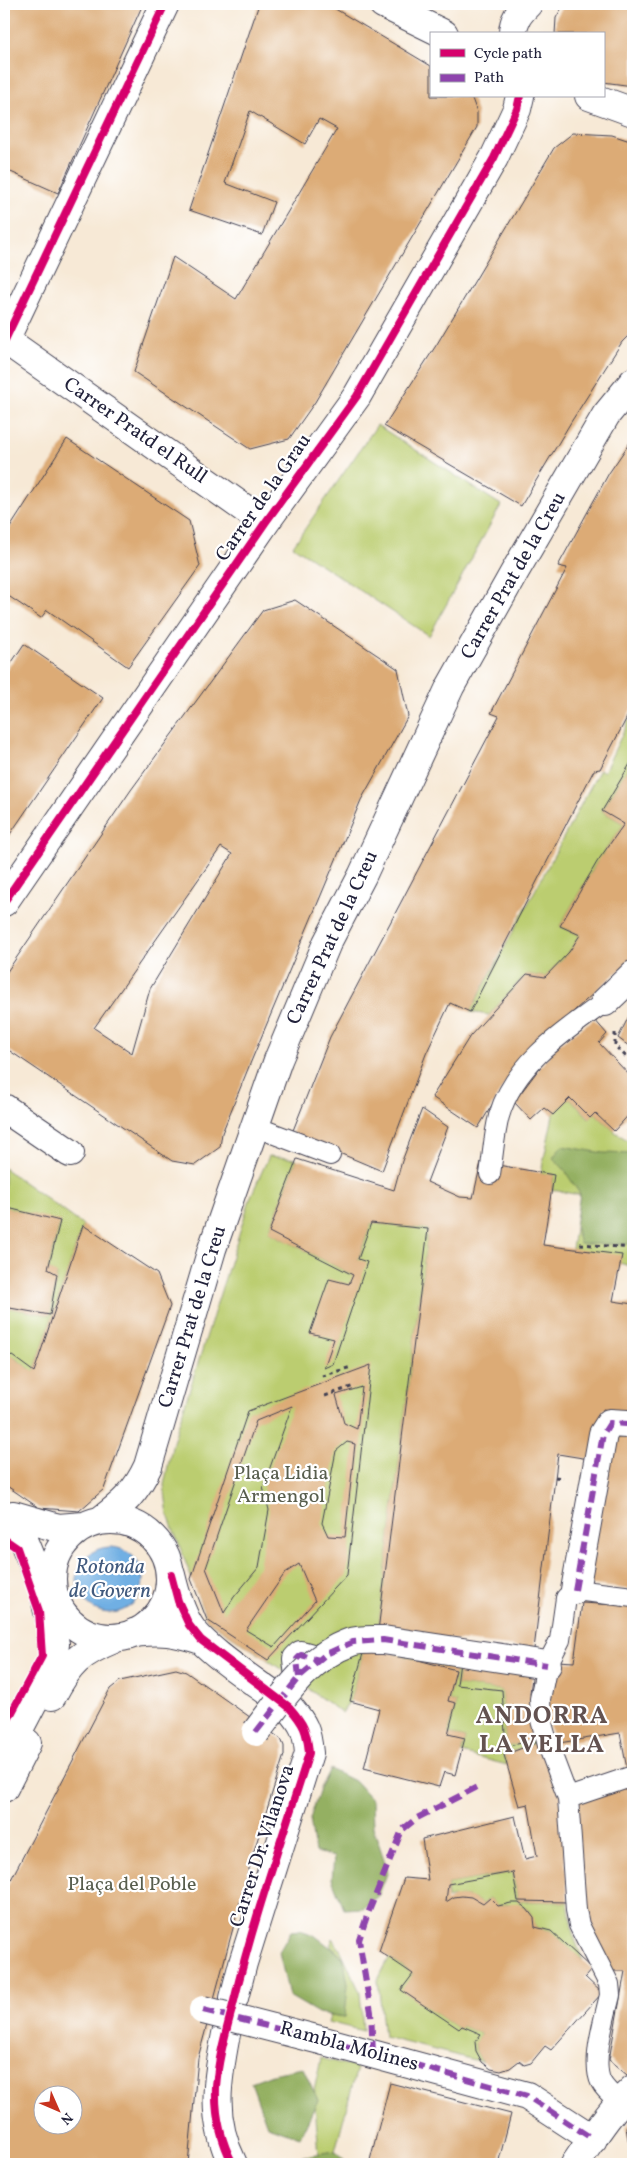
<svg xmlns="http://www.w3.org/2000/svg" width="637" height="2168" font-family="Vollkorn,serif">
	<rect width="100%" height="100%" fill="#fff"/>
	<filter id="ink" filterUnits="userSpaceOnUse"><feTurbulence type="fractalNoise" baseFrequency=".02" numOctaves="2"/><feDisplacementMap in="SourceGraphic" scale="10" xChannelSelector="R" yChannelSelector="G"/><feConvolveMatrix kernelMatrix="1 2 1 2 8 2 1 2 1" color-interpolation-filters="sRGB"/></filter>
	<filter id="wash" filterUnits="userSpaceOnUse"><feTurbulence type="fractalNoise" baseFrequency=".0096" numOctaves="4" result="noise"/><feDisplacementMap in="SourceGraphic" scale="20" xChannelSelector="R" yChannelSelector="G"/><feGaussianBlur stdDeviation="1.12" result="paint"/><feColorMatrix in="noise" values="0 0 0 0 0 0 0 0 0 0 0 0 0 0 0 0 0 1.4 0 .05"/><feComposite in="paint" operator="in"/></filter>
	<g filter="url(#wash)">
		<rect width="100%" height="100%" fill="#f7e9d6"/>
		<path fill="#bbcd70" stroke="#6e7856" d="M 377,425 L 501,505 L 429,636 L 293,546 Z
			M 633,712 L 633,744 L 630,747 L 633,751 L 633,759 L 602,811 L 624,824 L 597,862 L 560,926 L 580,935 L 569,952 L 545,977 L 526,974 L 489,1015 L 470,1012 L 600,769 L 604,772 Z
			M 570,1098 L 589,1118 L 595,1113 L 614,1131 L 633,1144 L 633,1267 L 572,1249 L 580,1195 L 552,1190 L 554,1175 L 541,1173 L 553,1115 Z
			M 269,1156 L 297,1159 L 269,1232 L 353,1275 L 371,1223 L 428,1229 L 378,1631 L 365,1646 L 350,1701 L 342,1713 L 268,1660 L 207,1620 L 168,1515 L 164,1485 L 173,1442 L 251,1196 Z
			M 4,1168 L 83,1225 L 34,1372 L 4,1350 L 4,1307 L 50,1315 L 57,1275 L 48,1269 L 60,1222 L 4,1207 Z
			M 393,1653 L 460,1662 L 457,1685 L 502,1690 L 506,1747 L 536,1739 L 538,1742 L 504,1755 L 507,1765 L 461,1753 L 465,1738 L 448,1734 L 456,1703 L 448,1701 L 456,1670 Z
			M 513,1872 L 518,1901 L 568,1902 L 573,1934 L 583,1961 L 551,1931 L 535,1927 C 531,1904 518,1900 498,1906 L 490,1898 L 483,1904 C 470,1896 462,1894 447,1899 L 448,1884 Z
			M 332,1938 L 341,1951 L 360,1992 L 363,2031 L 328,2022 L 330,2015 L 345,2017 L 343,1957 L 331,1947 Z
			M 389,1958 L 413,1974 L 402,1990 L 459,2029 L 462,2026 L 481,2034 L 475,2043 L 476,2051 L 482,2062 L 384,2037 L 378,1980 Z
			M 321,2058 L 357,2068 L 335,2151 L 319,2155 L 314,2091 Z"/>
		<path fill="#94b062" stroke="#5b694e" d="M 562,1146 L 603,1153 L 633,1154 L 633,1244 L 580,1244 L 575,1226 L 580,1194 L 563,1168 L 553,1158 Z
			M 330,1769 L 356,1782 L 372,1800 L 373,1827 L 388,1871 L 379,1895 L 363,1908 L 344,1909 L 332,1879 L 334,1857 L 315,1852 L 310,1819 L 320,1788 Z
			M 300,1930 L 314,1935 L 343,1957 L 348,1984 L 345,2017 L 318,2013 L 289,1996 L 279,1952 L 291,1931 Z
			M 303,2068 L 318,2100 L 300,2137 L 267,2126 L 251,2082 L 272,2074 Z
			M 335,2151 L 349,2164 L 289,2164 L 287,2159 Z"/>
		<path fill="#70afe3" stroke="#49688f" d="M77 1580a33 33 0 1 1 66 0a33 33 0 1 1-66 0Z"/>
		<g id="blocks">
			<path fill="#dcab76" fill-rule="evenodd" d="M 4,4 L 143,4 L 58,193 L 4,169 Z
				M 259,4 L 327,4 L 431,66 L 431,96 L 471,96 L 477,112 L 477,127 L 315,402 L 289,439 L 250,449 L 134,372 L 173,257 L 236,299 L 337,129 L 319,119 L 305,144 L 250,111 L 225,183 L 274,202 L 262,235 L 189,210 Z
				M 564,4 L 633,4 L 633,86 L 603,82 L 603,34 L 555,34 L 556,18 Z
				M 573,133 L 612,135 L 633,142 L 633,331 L 622,342 L 571,422 L 521,506 L 384,426 L 437,344 L 554,148 Z
				M 633,438 L 633,706 L 600,769 L 594,770 L 470,1012 L 450,1003 L 426,1054 L 382,1171 L 292,1133 L 330,1037 L 499,716 L 491,713 L 567,568 L 558,566 L 609,473 Z
				M 67,439 L 189,521 L 200,566 L 128,667 L 47,610 L 41,618 L 4,593 L 4,537 Z
				M 295,600 L 398,669 L 408,716 L 361,800 L 250,1064 L 222,1133 L 220,1147 L 195,1165 L 172,1161 L 4,1047 L 4,976 L 131,790 L 263,610 ZM 221,847 L 232,854 L 150,989 L 132,1053 L 94,1028 Z
				M 24,644 L 103,698 L 4,843 L 4,674 Z
				M 633,759 L 633,963 L 616,973 L 543,1039 L 509,1077 L 478,1128 L 432,1097 L 470,1036 L 527,974 L 545,977 L 569,952 L 580,935 L 560,926 L 597,862 L 624,824 L 602,811 Z
				M 633,1008 L 633,1049 L 618,1038 Z
				M 594,1019 L 607,1034 L 599,1043 L 633,1079 L 633,1110 L 614,1131 L 595,1113 L 590,1118 L 570,1098 L 553,1115 L 544,1108 L 531,1120 L 514,1102 L 557,1045 Z
				M 422,1109 L 448,1127 L 427,1182 L 460,1197 L 473,1198 L 481,1162 L 554,1175 L 543,1245 L 622,1255 L 613,1301 L 633,1304 L 633,1414 L 603,1409 L 595,1460 L 558,1454 L 534,1649 L 378,1631 L 428,1229 L 371,1223 L 358,1259 L 367,1262 L 333,1364 L 324,1368 L 334,1339 L 310,1333 L 329,1279 L 349,1284 L 353,1275 L 269,1232 L 297,1159 L 394,1190 L 402,1161 Z
				M 633,1124 L 633,1136 L 627,1131 Z
				M 4,1207 L 60,1221 L 48,1269 L 57,1274 L 50,1315 L 4,1307 Z
				M 83,1225 L 157,1274 L 170,1306 L 104,1489 L 79,1511 L 39,1508 L 4,1484 L 4,1350 L 34,1372 Z
				M 371,1365 L 347,1575 L 268,1660 L 207,1620 L 191,1579 L 248,1411 ZM 362,1387 L 357,1429 L 344,1423 L 336,1395 ZM 292,1406 L 263,1487 L 269,1510 L 259,1567 L 234,1597 L 224,1613 L 206,1568 L 256,1421 ZM 347,1442 L 355,1444 L 345,1537 L 328,1536 L 322,1523 L 336,1451 ZM 299,1564 L 315,1601 L 274,1647 L 246,1630 L 285,1573 Z
				M 613,1434 L 633,1437 L 633,1590 L 586,1584 Z
				M 582,1603 L 633,1606 L 633,1772 L 628,1774 L 620,1733 L 553,1744 L 546,1707 L 557,1661 L 574,1662 Z
				M 365,1646 L 456,1670 L 448,1701 L 456,1703 L 448,1734 L 465,1738 L 455,1775 L 444,1772 L 439,1787 L 364,1768 L 379,1709 L 350,1701 Z
				M 460,1662 L 533,1670 L 530,1693 L 536,1739 L 506,1747 L 502,1690 L 457,1685 Z
				M 176,1669 L 186,1672 L 281,1739 L 284,1746 L 284,1755 L 253,1854 L 198,2058 L 188,2164 L 4,2164 L 4,1893 L 110,1689 L 120,1681 ZM 42,2096 L 72,2096 L 72,2126 L 42,2126 Z
				M 538,1742 L 561,1794 L 568,1902 L 518,1901 L 513,1872 L 448,1884 L 446,1902 L 454,1897 L 462,1896 L 471,1897 L 483,1904 L 490,1898 L 498,1906 L 511,1903 L 519,1903 L 527,1909 L 534,1918 L 535,1927 L 551,1931 L 592,1969 L 585,1977 L 602,1993 L 551,2050 L 545,2046 L 531,2063 L 524,2065 L 519,2061 L 510,2068 L 501,2071 L 491,2069 L 482,2062 L 476,2051 L 475,2042 L 481,2034 L 462,2026 L 459,2029 L 401,1990 L 413,1974 L 379,1951 L 404,1878 L 428,1880 L 422,1839 L 515,1816 L 525,1859 L 537,1856 L 528,1804 L 519,1806 L 504,1755 Z
				M 633,1777 L 633,2074 L 627,2075 L 609,2060 L 625,1971 L 608,1971 L 583,1912 L 575,1801 Z
				M 390,2083 L 511,2114 L 498,2164 L 369,2164 Z
				M 633,2118 L 633,2164 L 632,2164 L 626,2127 Z"/>
		</g>
	</g>
	<g filter="url(#ink)">
		<use href="#blocks" fill-opacity="0" stroke="#424052" stroke-width="1"/>
		<g fill="none" stroke-linecap="round" stroke-linejoin="round">
			<g stroke="#424052" stroke-width="22">
				<path id="service" d="M 256,1127 L 330,1155
					M 490,1174 C 493,1155 494,1135 499,1116 C 514,1064 563,1032 605,1002
					M 568,1798 L 633,1776
					M 620,2102 C 613,2096 605,2090 601,2082 C 591,2062 605,2017 610,1995 L 609,1984 L 579,1925 L 576,1910 L 568,1798 L 548,1745 L 541,1720 L 540,1699 L 547,1665 L 560,1640 L 566,1598 L 575,1590 L 633,1597"/>
			</g>
			<g stroke="#424052" stroke-width="30">
				<path id="pedestrian" d="M 575,1590 L 603,1434 L 610,1423 L 627,1424
					M 383,1640 L 547,1665
					M 299,1677 L 297,1659 L 301,1655 L 319,1660
					M 324,2041 L 527,2096 L 593,2139"/>
			</g>
			<g stroke="#424052" stroke-width="30">
				<path id="minor" d="M 513,34 C 513,20 519,13 528,4
					M 4,339 L 265,523
					M 5,340 L 165,4
					M 4,902 L 265,523 L 357,396 L 494,158 L 517,109 L 520,96
					M 605,1002 L 633,975
					M 4,1108 L 70,1153"/>
			</g>
			<g stroke="#424052" stroke-width="30">
				<path id="tertiary" d="M 171,1575 C 175,1592 180,1610 189,1625 C 203,1648 251,1679 274,1696
					M 134,1633 C 162,1630 174,1631 201,1640
					M 234,1998 L 243,1963 L 309,1753 C 307,1731 304,1724 289,1707
					M 226,2034 C 217,2081 210,2118 233,2164
					M 575,2164 C 593,2138 609,2111 633,2089"/>
			</g>
			<g stroke="#424052" stroke-width="30">
				<path id="primary" d="M 383,4 L 444,34
					M 589,96 L 633,112
					M 13,1515 L 58,1528 L 84,1526
					M52 1579a59 59 0 1 1 118 0a59 59 0 1 1-118 0Z
					M 101,1520 C 124,1503 136,1492 148,1466 L 212,1249 L 278,1060 L 327,943 L 362,876 L 450,687 L 514,573 L 606,415 L 633,382
					M 52,1696 C 69,1663 80,1653 114,1639
					M 4,1758 L 52,1666 L 55,1644 L 43,1589 L 13,1515
					M 4,1788 L 27,1743"/>
			</g>
			<path stroke="#424052" stroke-width="3" stroke-dasharray="4 4" stroke-linecap="butt" d="M 615,1033 L 615,1046 L 633,1063
				M 580,1244 L 633,1248
				M 322,1376 L 351,1367
				M 325,1396 L 354,1386
				M 555,1477 L 563,1478"/>
			<use href="#service" stroke="#fff" stroke-width="20"/>
			<use href="#pedestrian" stroke="#fff" stroke-width="28"/>
			<use href="#minor" stroke="#fff" stroke-width="28"/>
			<use href="#tertiary" stroke="#fff" stroke-width="28"/>
			<use href="#primary" stroke="#fff" stroke-width="28"/>
			<g stroke="#424052" stroke-width="30" stroke-linecap="butt">
				<path id="pedestrian-bridge" d="M 256,1732 C 283,1697 308,1657 351,1642 C 360,1639 373,1640 383,1640
					M 203,2010 L 324,2041"/>
			</g>
			<use href="#pedestrian-bridge" stroke="#fff" stroke-width="28"/>
			<path stroke="#8e44ad" stroke-width="6" stroke-dasharray="12 6" stroke-linecap="butt" d="M 575,1590 L 603,1434 L 610,1423 L 627,1424
				M 299,1677 L 297,1659 L 301,1655 L 319,1660
				M 256,1732 L 299,1677 L 326,1654 L 353,1642 L 383,1640 L 547,1665
				M 203,2010 L 373,2053 L 527,2096 L 593,2139
				M 373,2053 L 371,2012 L 359,1940 L 367,1916 L 402,1830 L 417,1818 L 481,1785"/>
			<g stroke="#fff" stroke-width="11">
				<path id="cycleway" d="M 5,340 L 165,4
					M 4,902 L 265,523 L 357,396 L 494,158 L 517,109 L 520,96
					M 4,1539 L 17,1548 L 39,1611 L 42,1656 L 4,1727
					M 171,1575 L 178,1601 L 189,1625 L 201,1640 L 289,1707 C 304,1724 307,1731 309,1753 C 283,1836 254,1917 234,2001 C 227,2029 218,2058 216,2087 C 215,2113 221,2141 233,2164"/>
			</g>
			<use href="#cycleway" stroke="#d6006c" stroke-width="8"/>
		</g>
	</g>
	<g text-anchor="middle" dominant-baseline="central" stroke-width="4.5" stroke-linejoin="round" paint-order="stroke">
		<g font-size="20" fill="#22223b" stroke="#fff">
			<text transform="translate(135 431) rotate(35)">Carrer Pratd el Rull</text>
			<text transform="translate(264 498) rotate(-55)">Carrer de la Grau</text>
			<text transform="translate(514 576) rotate(-60)">Carrer Prat de la Creu</text>
			<text transform="translate(333 938) rotate(-65)">Carrer Prat de la Creu</text>
			<text transform="translate(193 1317) rotate(-73)">Carrer Prat de la Creu</text>
			<text transform="translate(263 1846) rotate(-72)">Carrer Dr. Vilanova</text>
			<text transform="translate(349 2047) rotate(15)">Rambla Molines</text>
		</g>
		<g font-size="20" fill="#585e4e" stroke="#fff">
			<text x="281" y="1474">Plaça Lidia<tspan x="281" dy="23">Armengol</tspan></text>
			<text x="132" y="1885">Plaça del Poble</text>
		</g>
		<g font-size="21" font-style="italic" fill="#415a7e" stroke="#fff">
			<text x="110" y="1567">Rotonda<tspan x="110" dy="24">de Govern</tspan></text>
		</g>
		<g font-size="25" font-weight="bold" letter-spacing="1" fill="#635250" stroke="#fff">
			<text x="542" y="1716">ANDORRA<tspan x="542" dy="29">LA VELLA</tspan></text>
		</g>
	</g>
	<rect width="637" height="2168" fill="none" stroke="#fff" stroke-width="20"/>
	<rect x="430" y="32" width="175" height="65" fill="#ffffff" stroke="#a7a7b1"/>
	<rect x="440" y="49" width="25" height="8" fill="#d6006c" stroke="#a7a7b1"/>
	<text x="474" y="58" font-size="15" fill="#22223b">Cycle path</text>
	<rect x="440" y="74" width="25" height="8" fill="#8e44ad" stroke="#a7a7b1"/>
	<text x="474" y="82" font-size="15" fill="#22223b">Path</text>
	<g transform="translate(58 2110) rotate(135)"><circle r="24" fill="#ffffff" stroke="#a7a7b1"/>
	<path d="M0-4L9 19L0 12L-9 19Z" fill="#c8321e"/>
	<text y="-8" font-size="14" font-weight="bold" text-anchor="middle" fill="#22223b">N</text>
	</g>
</svg>
